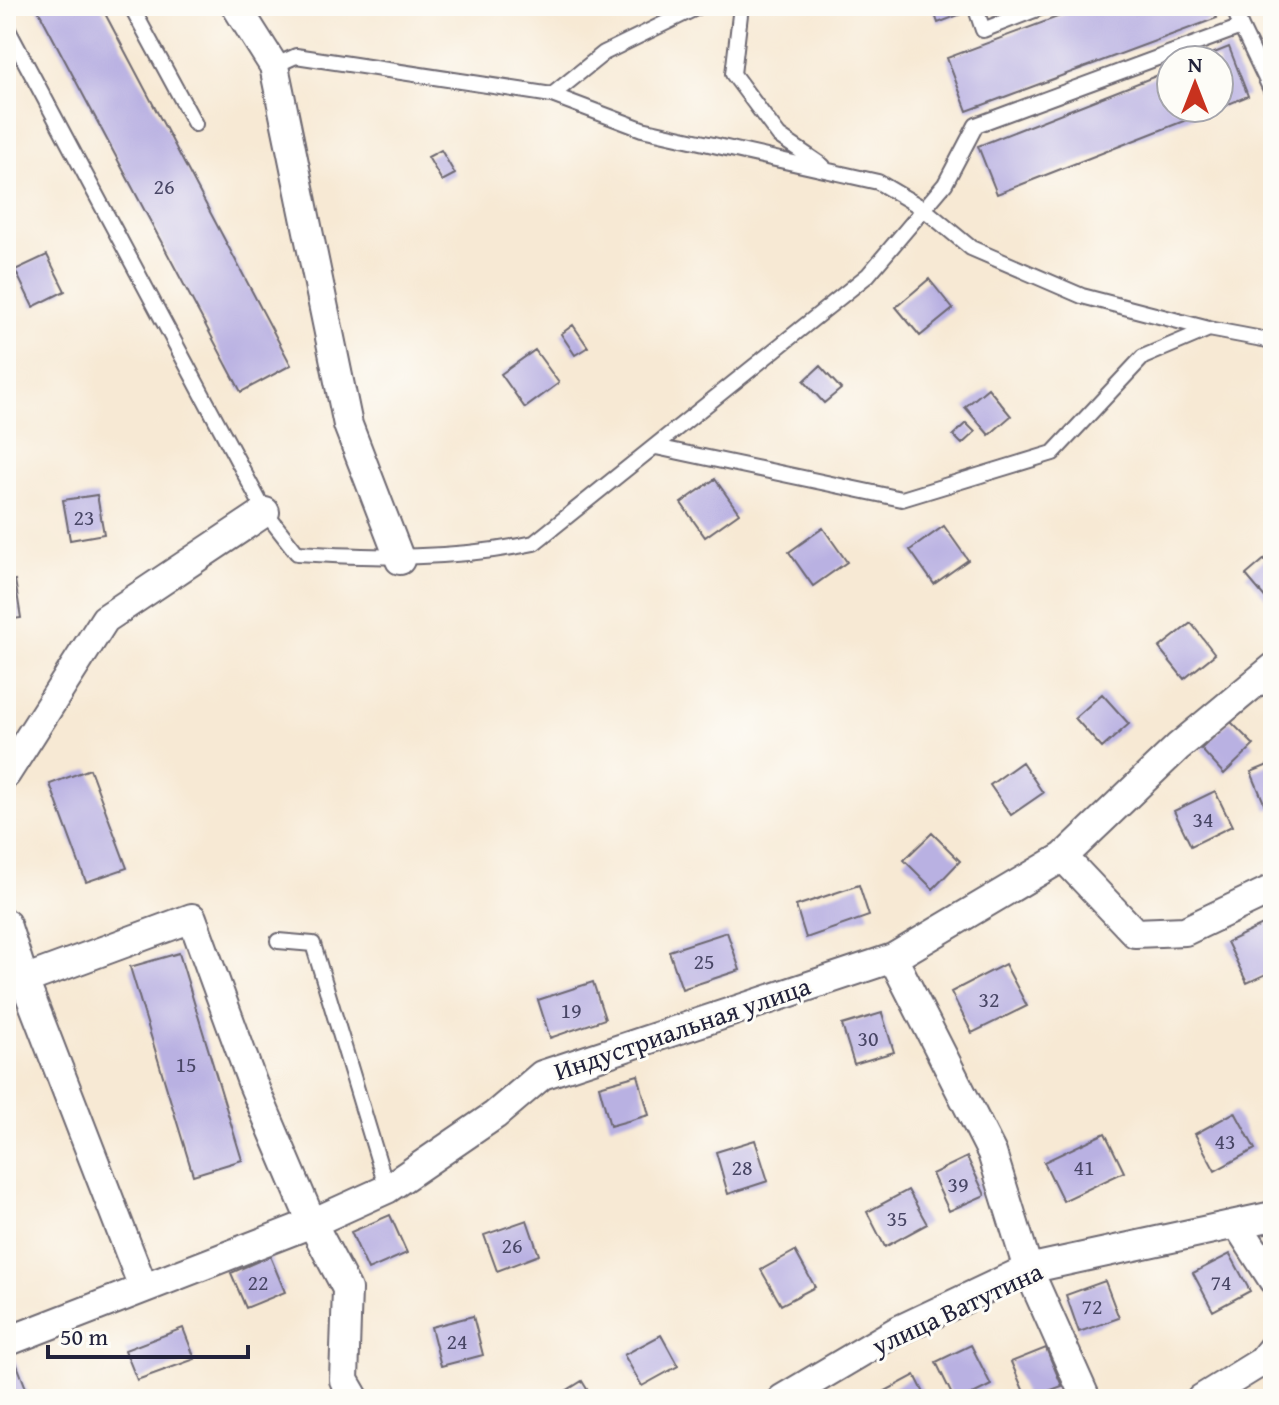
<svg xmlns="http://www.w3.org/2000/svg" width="1279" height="1405" font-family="'Gentium Book Plus',serif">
	<rect width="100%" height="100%" fill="#fdfcf7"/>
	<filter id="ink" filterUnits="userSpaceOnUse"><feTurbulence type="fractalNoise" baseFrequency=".0125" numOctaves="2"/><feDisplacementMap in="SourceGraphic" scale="16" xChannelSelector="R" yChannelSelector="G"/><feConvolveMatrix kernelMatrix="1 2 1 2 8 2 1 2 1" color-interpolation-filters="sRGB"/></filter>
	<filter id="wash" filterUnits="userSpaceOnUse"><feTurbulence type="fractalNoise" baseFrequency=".006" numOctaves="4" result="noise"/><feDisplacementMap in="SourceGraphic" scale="32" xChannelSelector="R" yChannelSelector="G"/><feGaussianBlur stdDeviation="1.8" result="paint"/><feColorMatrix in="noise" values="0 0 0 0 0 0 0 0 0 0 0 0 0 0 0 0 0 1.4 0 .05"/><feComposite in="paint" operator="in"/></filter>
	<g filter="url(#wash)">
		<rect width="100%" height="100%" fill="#f7e9d4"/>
		<g id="blocks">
			<path fill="#b9b1e2" d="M 36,6 L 101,6 L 291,365 L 241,392 Z
				M 932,6 L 961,6 L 964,13 L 938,23 Z
				M 1087,6 L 1212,6 L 1217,18 L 967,111 L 947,58 Z
				M 1229,47 L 1248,96 L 1219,108 L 1219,60 L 1197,60 Z
				M 1171,70 L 1171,108 L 1217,108 L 997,194 L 978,146 Z
				M 441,150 L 455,174 L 442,181 L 428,157 Z
				M 47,255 L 65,291 L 33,307 L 15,270 Z
				M 929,279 L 953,309 L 920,336 L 896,307 Z
				M 573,325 L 588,347 L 575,355 L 561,334 Z
				M 535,350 L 559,383 L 525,408 L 501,374 Z
				M 820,366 L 841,389 L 824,403 L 804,381 Z
				M 988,388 L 1011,416 L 989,435 L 965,407 Z
				M 966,423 L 975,432 L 962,444 L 953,435 Z
				M 715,479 L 739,513 L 705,537 L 681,503 Z
				M 97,495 L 104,534 L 70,540 L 63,500 Z
				M 944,526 L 968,560 L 934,584 L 910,550 Z
				M 823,528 L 847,562 L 813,586 L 789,552 Z
				M 1273,552 L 1273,607 L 1246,575 Z
				M 15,580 L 21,618 L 6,620 L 6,582 Z
				M 1191,623 L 1215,654 L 1184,679 L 1159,648 Z
				M 1102,694 L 1129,724 L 1102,748 L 1075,718 Z
				M 1230,721 L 1254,745 L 1224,774 L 1201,749 Z
				M 1022,762 L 1043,793 L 1011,815 L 990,785 Z
				M 1273,763 L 1273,808 L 1267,810 L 1251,772 Z
				M 90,769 L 127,868 L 86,882 L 50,784 Z
				M 1215,791 L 1232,826 L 1191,846 L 1174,811 Z
				M 932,833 L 960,861 L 933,889 L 904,860 Z
				M 859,885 L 869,916 L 806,938 L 796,906 Z
				M 1269,922 L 1273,932 L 1273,971 L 1247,983 L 1227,942 Z
				M 727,932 L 740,970 L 682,989 L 669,951 Z
				M 179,953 L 242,1160 L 193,1175 L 130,967 Z
				M 1005,964 L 1027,1006 L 972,1033 L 951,992 Z
				M 593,982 L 605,1019 L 550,1038 L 538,1000 Z
				M 882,1013 L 894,1052 L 854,1064 L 842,1025 Z
				M 638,1075 L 649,1115 L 610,1126 L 599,1086 Z
				M 1235,1112 L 1255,1149 L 1215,1171 L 1195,1134 Z
				M 1105,1133 L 1124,1172 L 1063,1201 L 1044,1162 Z
				M 755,1140 L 768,1181 L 728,1194 L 716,1152 Z
				M 967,1157 L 985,1195 L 949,1211 L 932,1174 Z
				M 908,1190 L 927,1224 L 885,1247 L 867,1212 Z
				M 390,1215 L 407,1253 L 368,1270 L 351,1232 Z
				M 527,1220 L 539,1255 L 497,1271 L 484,1235 Z
				M 795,1251 L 815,1287 L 781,1305 L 761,1270 Z
				M 1230,1254 L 1250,1291 L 1213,1311 L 1193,1273 Z
				M 270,1256 L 285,1292 L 246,1308 L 231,1273 Z
				M 1105,1281 L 1119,1318 L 1079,1332 L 1066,1295 Z
				M 473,1316 L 483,1355 L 441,1366 L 431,1327 Z
				M 183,1328 L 195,1359 L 137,1380 L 125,1350 Z
				M 661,1335 L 678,1366 L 642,1386 L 624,1355 Z
				M 971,1345 L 991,1385 L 963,1399 L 954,1399 L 936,1362 Z
				M 1046,1348 L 1062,1386 L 1027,1399 L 1011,1362 Z
				M 14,1357 L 29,1396 L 6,1399 L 6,1360 Z
				M 915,1375 L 927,1399 L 880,1399 L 878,1395 Z
				M 582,1381 L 593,1399 L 553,1399 Z"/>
		</g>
	</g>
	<g filter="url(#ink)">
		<use href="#blocks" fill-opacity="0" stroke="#6d6871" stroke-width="2"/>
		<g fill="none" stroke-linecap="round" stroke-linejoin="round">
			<g stroke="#6d6871" stroke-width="18">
				<path id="service" d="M 131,6 L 195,124
					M 741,6 L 733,74 L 779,136 L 823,166
					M 975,6 L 983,30 L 1045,6
					M 1233,6 L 1241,27
					M 6,26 L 265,512 L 297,553 C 378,558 454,560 534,543 L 868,275 L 945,184 L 976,125 L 1241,27 L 1273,94
					M 274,66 L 296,56 L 552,95 L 604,53 L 700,6
					M 552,95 L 642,129 L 878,182 L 924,209 L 971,248 L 1082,296 L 1209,329
					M 656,447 L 902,499 L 1053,453 L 1143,357 L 1209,329 L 1273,341
					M 278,941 L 313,944 L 387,1189"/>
			</g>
			<g stroke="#6d6871" stroke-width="32">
				<path id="minor" d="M 236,6 L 274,66 L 348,425 L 400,560
					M 6,774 L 105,619 L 265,512
					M 1063,857 L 1135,933 L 1185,931 L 1273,889
					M 6,924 L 24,980 L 192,918 L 252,1082 L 312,1223 L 347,1289 L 344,1380 L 355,1399
					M 893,958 L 992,1153 L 1028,1269 L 1086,1399
					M 24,980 L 143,1287
					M 1237,1224 L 1273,1280
					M 6,1342 L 312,1223 L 387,1189 L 495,1115 L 542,1075 L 893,958 L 1063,857 L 1178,747 L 1273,668
					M 782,1399 L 897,1331 L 1028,1269 L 1273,1216
					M 1201,1399 L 1261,1362 L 1273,1347"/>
			</g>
			<use href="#service" stroke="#fff" stroke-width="14"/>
			<use href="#minor" stroke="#fff" stroke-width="28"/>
		</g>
	</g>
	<g text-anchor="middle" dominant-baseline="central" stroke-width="6" stroke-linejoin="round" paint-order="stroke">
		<g font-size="22" fill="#484665">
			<text x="164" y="186">26</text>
			<text x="84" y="517">23</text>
			<text x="1203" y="819">34</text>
			<text x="704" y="961">25</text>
			<text x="989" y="999">32</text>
			<text x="571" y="1010">19</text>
			<text x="868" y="1038">30</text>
			<text x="186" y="1064">15</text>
			<text x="1225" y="1141">43</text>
			<text x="742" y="1167">28</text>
			<text x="1084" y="1167">41</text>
			<text x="958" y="1184">39</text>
			<text x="897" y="1218">35</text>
			<text x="512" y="1245">26</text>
			<text x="258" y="1282">22</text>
			<text x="1221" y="1282">74</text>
			<text x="1092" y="1306">72</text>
			<text x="457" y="1341">24</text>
		</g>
		<g font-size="26" fill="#22223b" stroke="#fdfcf7">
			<text transform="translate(682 1028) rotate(-19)">Индустриальная улица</text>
			<text transform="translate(957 1308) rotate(-25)">улица Ватутина</text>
		</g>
	</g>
	<rect width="1279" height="1405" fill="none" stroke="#fdfcf7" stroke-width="32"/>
	<g transform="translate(1195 84)"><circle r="38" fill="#fdfcf7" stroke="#a5a5ac" stroke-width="2"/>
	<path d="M0-6L14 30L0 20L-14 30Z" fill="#c8321e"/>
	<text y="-12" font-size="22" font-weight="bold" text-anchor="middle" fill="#22223b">N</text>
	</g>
	<path d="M48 1345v12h200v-12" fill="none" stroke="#22223b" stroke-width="4"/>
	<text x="60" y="1345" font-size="24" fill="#22223b" stroke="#fdfcf7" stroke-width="6" paint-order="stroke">50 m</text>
</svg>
